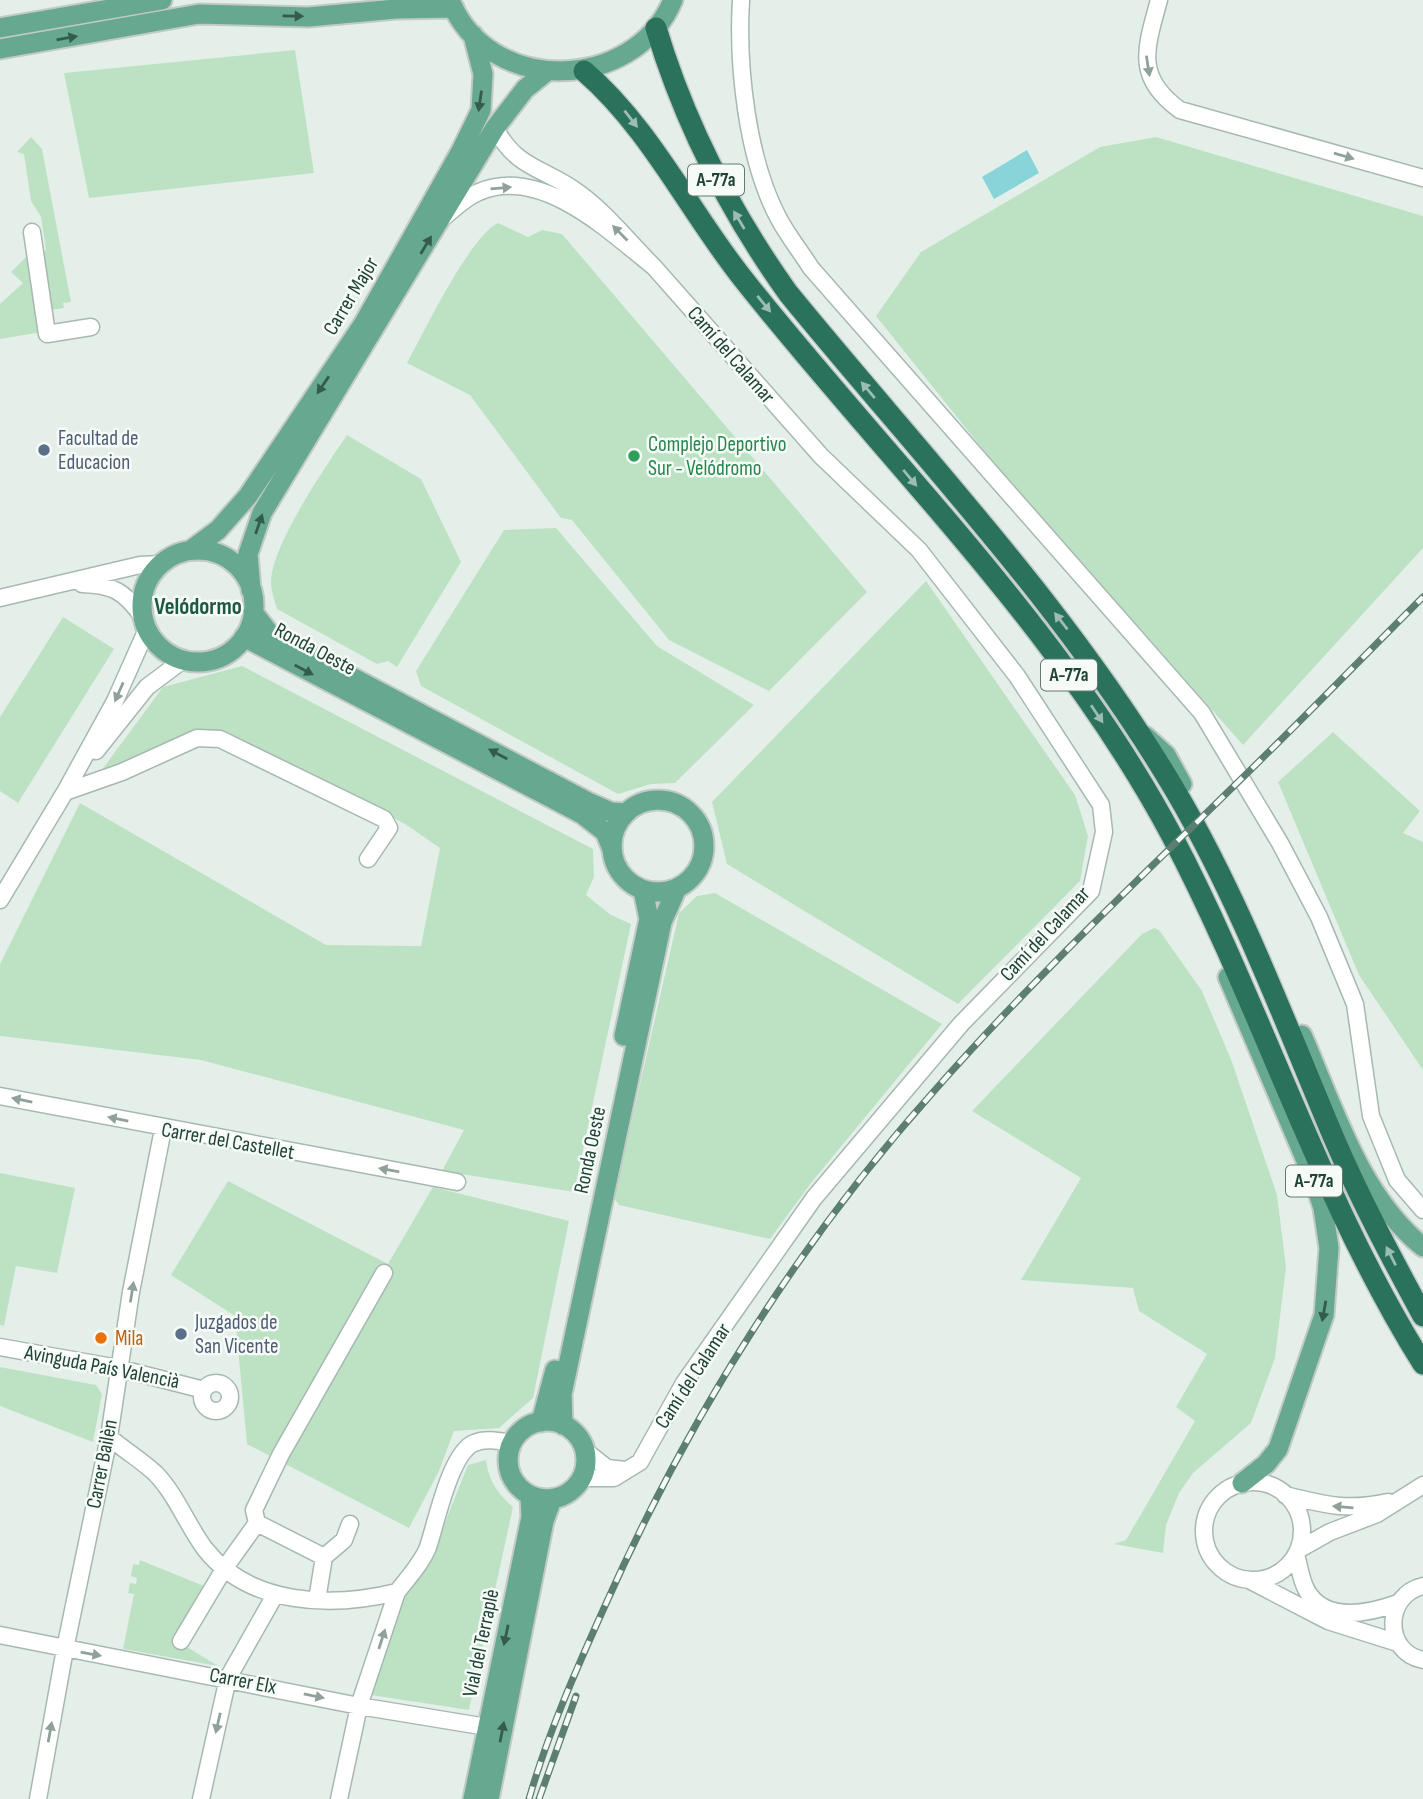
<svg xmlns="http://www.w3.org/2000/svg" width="1423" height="1799" font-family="'Sofia Sans Condensed',sans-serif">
	<rect width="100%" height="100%" fill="#e5efea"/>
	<path fill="#bde2c3" d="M 295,50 L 314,173 L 89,198 L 64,73 Z
		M 31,137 L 42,149 L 71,302 L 63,303 L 64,308 L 51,310 L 40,252 L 46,250 L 41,217 L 31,201 L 24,154 L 17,152 Z
		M 1156,137 L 1423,216 L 1423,548 L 1243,745 L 989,457 L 876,316 L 921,252 L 1100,147 Z
		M 498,223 L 528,237 L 542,230 L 562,234 L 867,592 L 769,691 L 669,640 L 572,520 L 561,518 L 470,395 L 407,363 C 424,332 470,236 498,223 Z
		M 29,254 L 42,332 L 0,339 L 0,304 L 23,283 L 11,272 Z
		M 347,435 L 421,479 L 461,562 L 397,667 L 388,661 L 377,664 L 277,609 C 275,601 271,591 271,582 C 271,546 326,466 347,435 Z
		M 556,528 L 657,646 L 754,705 L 675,783 L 651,784 L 618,794 L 421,686 L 416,671 L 504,530 Z
		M 926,581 L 1075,795 L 1088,836 L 1080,881 L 958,1004 L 727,864 L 712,802 Z
		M 63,617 L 114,649 L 18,803 L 0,791 L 0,717 Z
		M 242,666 L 593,849 L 594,877 L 586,895 L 611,915 L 631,924 L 574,1192 L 442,1171 L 464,1130 L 201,1060 L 0,1036 L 0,964 L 80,803 L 326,945 L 421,946 L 440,848 L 405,824 L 252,745 L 204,731 L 101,771 L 163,687 Z
		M 1333,732 L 1420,811 L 1403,833 L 1423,842 L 1423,1070 L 1359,975 L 1278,782 Z
		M 715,893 L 942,1024 L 811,1183 L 770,1239 L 619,1205 L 614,1198 L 679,913 L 697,896 Z
		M 1154,928 L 1159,930 L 1202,991 L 1232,1062 L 1277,1195 L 1286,1267 L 1275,1358 L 1251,1423 L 1193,1473 L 1179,1493 L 1166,1525 L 1163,1553 L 1114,1544 L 1126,1540 L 1195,1421 L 1176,1407 L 1207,1354 L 1139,1311 L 1133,1288 L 1021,1280 L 1081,1178 L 972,1111 L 1142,934 Z
		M 0,1173 L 75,1188 L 57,1273 L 16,1266 L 4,1326 L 0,1325 Z
		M 228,1181 L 388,1264 L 433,1187 L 569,1221 L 533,1398 L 499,1428 L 454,1431 L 439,1471 L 409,1528 L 247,1444 L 235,1316 L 171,1275 Z
		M 0,1367 L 96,1385 L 102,1394 L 93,1442 L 0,1406 Z
		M 486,1460 C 489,1481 497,1493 513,1507 L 469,1710 L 371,1695 L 403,1596 L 432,1555 L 468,1465 Z
		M 140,1560 L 204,1586 L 174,1639 L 218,1666 L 123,1649 L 134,1594 L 128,1593 L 130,1583 L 136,1584 L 137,1578 L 131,1576 L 133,1564 L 139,1565 Z"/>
	<path fill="#89d4d8" d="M 1027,150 L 1039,173 L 994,199 L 982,177 Z"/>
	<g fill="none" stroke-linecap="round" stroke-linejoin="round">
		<g stroke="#a7b8b1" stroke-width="19">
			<path id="minor" d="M 741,0 C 737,66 747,160 779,219 C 788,236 801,252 811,268 L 1202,713 L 1280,843 L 1319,917 L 1355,1004 L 1371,1116 L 1397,1180 L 1423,1210
				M 1159,0 C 1146,48 1134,77 1180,110 L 1423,178
				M 444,217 C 454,209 466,197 479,192 C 541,165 610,232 654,267 C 630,243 607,214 580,194 C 545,167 518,171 495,128
				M 32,232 L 47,334 L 91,327
				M 82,584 C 113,585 124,591 142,616
				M 0,598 L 140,565 L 160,564
				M 96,751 L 147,687 L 183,660
				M 65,792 L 122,772 L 197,738 L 220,739 L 384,819 L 389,828 L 368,859
				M 0,900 L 65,792 L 115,701 L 147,629
				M 0,1096 L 457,1182
				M 0,1347 L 118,1368 L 204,1390
				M202 1397a14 14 0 1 1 28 0a14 14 0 1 1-28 0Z
				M 109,1437 C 124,1450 141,1460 155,1473 C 176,1494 187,1525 205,1549 C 250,1606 332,1608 397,1592 C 407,1579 422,1563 428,1547 C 436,1524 450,1453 474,1443 C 486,1438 499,1441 511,1443
				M 583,1449 L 607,1468 L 625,1470
				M 582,1478 L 614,1478 L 640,1462 L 684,1383 L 814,1198 L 961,1024 L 1091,891 L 1104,832 L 1101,805 L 1017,676 L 919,550 L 821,456 L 654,267
				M1204 1531a49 49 0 1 1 98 0a49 49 0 1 1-98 0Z
				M 1285,1495 C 1325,1505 1348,1511 1388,1502
				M 257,1523 L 324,1557 L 344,1540 L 350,1524
				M 1298,1550 L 1330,1532 L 1377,1514 L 1423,1485
				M 1296,1554 C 1299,1565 1301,1581 1307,1591 C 1326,1624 1370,1613 1398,1603
				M 1251,1581 L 1328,1621 L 1398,1643
				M 1423,1586 C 1384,1595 1383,1652 1423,1660
				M 317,1600 L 324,1557
				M 0,1635 L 359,1706 L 487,1727
				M 181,1641 L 224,1569 L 257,1523 L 254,1510 L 281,1454 L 384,1273
				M 38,1799 L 65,1649 L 109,1437 L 131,1292 L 163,1129
				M 201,1799 L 228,1678 L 275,1595
				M 339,1799 L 359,1706 L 397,1592"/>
		</g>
		<g stroke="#c1cac7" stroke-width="23">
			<path id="major" d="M 450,0 C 488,96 634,93 673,0
				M 0,28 L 162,0
				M 0,49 L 199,14 L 308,17 L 396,9 L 454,8
				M 191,550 L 218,530 L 248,496 L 364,323 L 461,151 L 481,110 L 483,74 L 473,35
				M142 606a56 56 0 1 1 112 0a56 56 0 1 1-112 0Z
				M 251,590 L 248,554 L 262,513 L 495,128 L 525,89 L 546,72
				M 253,612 L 270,634 L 588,802 L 611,812 L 626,813
				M 244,637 L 582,814 L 605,832 L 612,849
				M 1145,736 L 1166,755 L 1182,784
				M612 846a46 46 0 1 1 92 0a46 46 0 1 1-92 0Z
				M 1228,977 L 1313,1177 L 1323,1208 L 1329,1248 L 1324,1315 L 1278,1449 L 1266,1464 L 1242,1483
				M 1302,1035 C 1334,1108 1359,1195 1423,1247
				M 624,1036 L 649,919 L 643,890
				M508 1460a39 39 0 1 1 78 0a39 39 0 1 1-78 0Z
				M 541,1422 L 555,1370
				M 563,1425 L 562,1394 L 662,922 L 677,888
				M 473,1799 L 531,1517 L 530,1496
				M 489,1799 L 544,1521 L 552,1499"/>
		</g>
		<g stroke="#c1cac7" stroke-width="24">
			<path id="highway" d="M 656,28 C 685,125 729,210 788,293 C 921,456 1069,610 1176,792 C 1240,901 1284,1020 1333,1136 C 1359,1197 1391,1257 1423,1316
				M 584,71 C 651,129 689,211 744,280 C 889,463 1062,629 1172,836 C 1263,1009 1319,1198 1423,1364"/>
		</g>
		<use href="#minor" stroke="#fff" stroke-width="16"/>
		<use href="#major" stroke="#66a890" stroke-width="19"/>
		<use href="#highway" stroke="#2b725c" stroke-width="21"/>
		<g stroke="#5d7e72" stroke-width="7">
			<path id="rail" d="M 529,1799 C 548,1733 576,1670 604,1608 C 688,1419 797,1244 935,1090 C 1029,983 1133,885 1234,786 C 1298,724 1360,660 1423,597
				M 539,1799 L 576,1696"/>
		</g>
		<use href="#rail" stroke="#f6fbf8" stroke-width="4.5" stroke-dasharray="13" stroke-linecap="butt"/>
	</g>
	<defs><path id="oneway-solid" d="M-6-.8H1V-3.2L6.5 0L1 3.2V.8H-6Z" transform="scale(1.75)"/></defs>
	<g fill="#335c4d">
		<use href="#oneway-solid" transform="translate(293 16) rotate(1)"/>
		<use href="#oneway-solid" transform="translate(67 38) rotate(-10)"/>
		<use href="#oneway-solid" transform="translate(480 101) rotate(98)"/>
		<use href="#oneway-solid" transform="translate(426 245) rotate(-59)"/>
		<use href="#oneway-solid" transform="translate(323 385) rotate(124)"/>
		<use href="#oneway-solid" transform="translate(259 524) rotate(-71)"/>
		<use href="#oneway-solid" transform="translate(304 670) rotate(28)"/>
		<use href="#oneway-solid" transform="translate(498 754) rotate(-152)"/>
		<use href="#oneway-solid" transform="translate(1324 1311) rotate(100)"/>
		<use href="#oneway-solid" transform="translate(506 1635) rotate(102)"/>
		<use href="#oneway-solid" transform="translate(502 1732) rotate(-79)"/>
	</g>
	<g fill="#90a19b">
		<use href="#oneway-solid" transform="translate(1148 66) rotate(81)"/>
		<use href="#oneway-solid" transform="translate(1344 156) rotate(16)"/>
		<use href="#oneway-solid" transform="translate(501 188) rotate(-5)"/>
		<use href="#oneway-solid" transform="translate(620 233) rotate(-135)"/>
		<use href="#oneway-solid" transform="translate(119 692) rotate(114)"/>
		<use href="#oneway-solid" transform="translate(22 1100) rotate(-169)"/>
		<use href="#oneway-solid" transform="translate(118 1119) rotate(-168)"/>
		<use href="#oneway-solid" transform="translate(389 1170) rotate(-170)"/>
		<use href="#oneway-solid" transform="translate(132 1292) rotate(-81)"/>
		<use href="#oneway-solid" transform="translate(1343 1507) rotate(-175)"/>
		<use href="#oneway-solid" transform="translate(382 1639) rotate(-72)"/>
		<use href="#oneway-solid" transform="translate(91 1654) rotate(10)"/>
		<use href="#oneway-solid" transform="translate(314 1696) rotate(12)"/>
		<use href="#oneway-solid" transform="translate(218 1723) rotate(103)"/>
		<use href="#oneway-solid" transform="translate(50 1732) rotate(-80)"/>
	</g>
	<g fill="#9bbdb2">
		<use href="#oneway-solid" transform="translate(631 119) rotate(52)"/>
		<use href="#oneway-solid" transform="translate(739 220) rotate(-121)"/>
		<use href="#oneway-solid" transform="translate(764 304) rotate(51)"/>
		<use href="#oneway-solid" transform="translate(868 390) rotate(-130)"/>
		<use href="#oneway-solid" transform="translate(910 478) rotate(50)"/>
		<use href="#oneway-solid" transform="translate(1061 621) rotate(-128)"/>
		<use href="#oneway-solid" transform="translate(1097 714) rotate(56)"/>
		<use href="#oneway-solid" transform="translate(1391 1256) rotate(-117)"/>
	</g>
	<g fill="#5c6f8a" stroke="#f6fbf8" stroke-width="2.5">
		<circle cx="44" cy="450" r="7"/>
		<circle cx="181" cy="1334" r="7"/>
	</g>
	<circle fill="#2e9e5b" stroke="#f6fbf8" stroke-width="2.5" cx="634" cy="456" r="7"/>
	<circle fill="#e8710a" stroke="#f6fbf8" stroke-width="2.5" cx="101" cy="1338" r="7"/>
	<g text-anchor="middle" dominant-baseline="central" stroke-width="5" stroke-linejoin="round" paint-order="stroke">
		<g fill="#f6fbf8" stroke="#627a71" stroke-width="2">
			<rect x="688" y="164.5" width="56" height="31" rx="5"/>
			<rect x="1041" y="659.5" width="56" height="31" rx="5"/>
			<rect x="1286" y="1165.5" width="56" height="31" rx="5"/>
		</g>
		<g font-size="19" font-weight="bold" fill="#224337">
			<text x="716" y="180">A-77a</text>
			<text x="1069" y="675">A-77a</text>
			<text x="1314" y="1181">A-77a</text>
		</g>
		<g font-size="21" fill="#224337" stroke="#f6fbf8">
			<text transform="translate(351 296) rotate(-59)">Carrer Major</text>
			<text transform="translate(731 355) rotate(49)">Camí del Calamar</text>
			<text transform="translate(315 649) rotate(28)">Ronda Oeste</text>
			<text transform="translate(1045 934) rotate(-47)">Camí del Calamar</text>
			<text transform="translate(228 1141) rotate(10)">Carrer del Castellet</text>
			<text transform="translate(590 1150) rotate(-78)">Ronda Oeste</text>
			<text transform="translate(102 1367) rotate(11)">Avinguda País Valencià</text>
			<text transform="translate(693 1376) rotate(-57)">Camí del Calamar</text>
			<text transform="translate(102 1464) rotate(-79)">Carrer Bailèn</text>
			<text transform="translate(481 1643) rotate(-78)">Vial del Terraplè</text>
			<text transform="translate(243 1681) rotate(11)">Carrer Elx</text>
		</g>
		<g font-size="21" fill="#4e5e75" stroke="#f6fbf8" text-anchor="start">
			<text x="58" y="438">Facultad de<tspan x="58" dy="24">Educacion</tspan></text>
			<text x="195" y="1322">Juzgados de<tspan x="195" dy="24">San Vicente</tspan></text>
		</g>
		<g font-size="21" fill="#27864d" stroke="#f6fbf8" text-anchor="start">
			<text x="648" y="444">Complejo Deportivo<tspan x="648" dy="24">Sur - Velódromo</tspan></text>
		</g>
		<g font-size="21" fill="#c56008" stroke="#f6fbf8" text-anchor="start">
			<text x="115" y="1338">Mila</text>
		</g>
		<g font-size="23" font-weight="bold" fill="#1c5843" stroke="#f6fbf8">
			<text x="198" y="607">Velódormo</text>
		</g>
	</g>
</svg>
